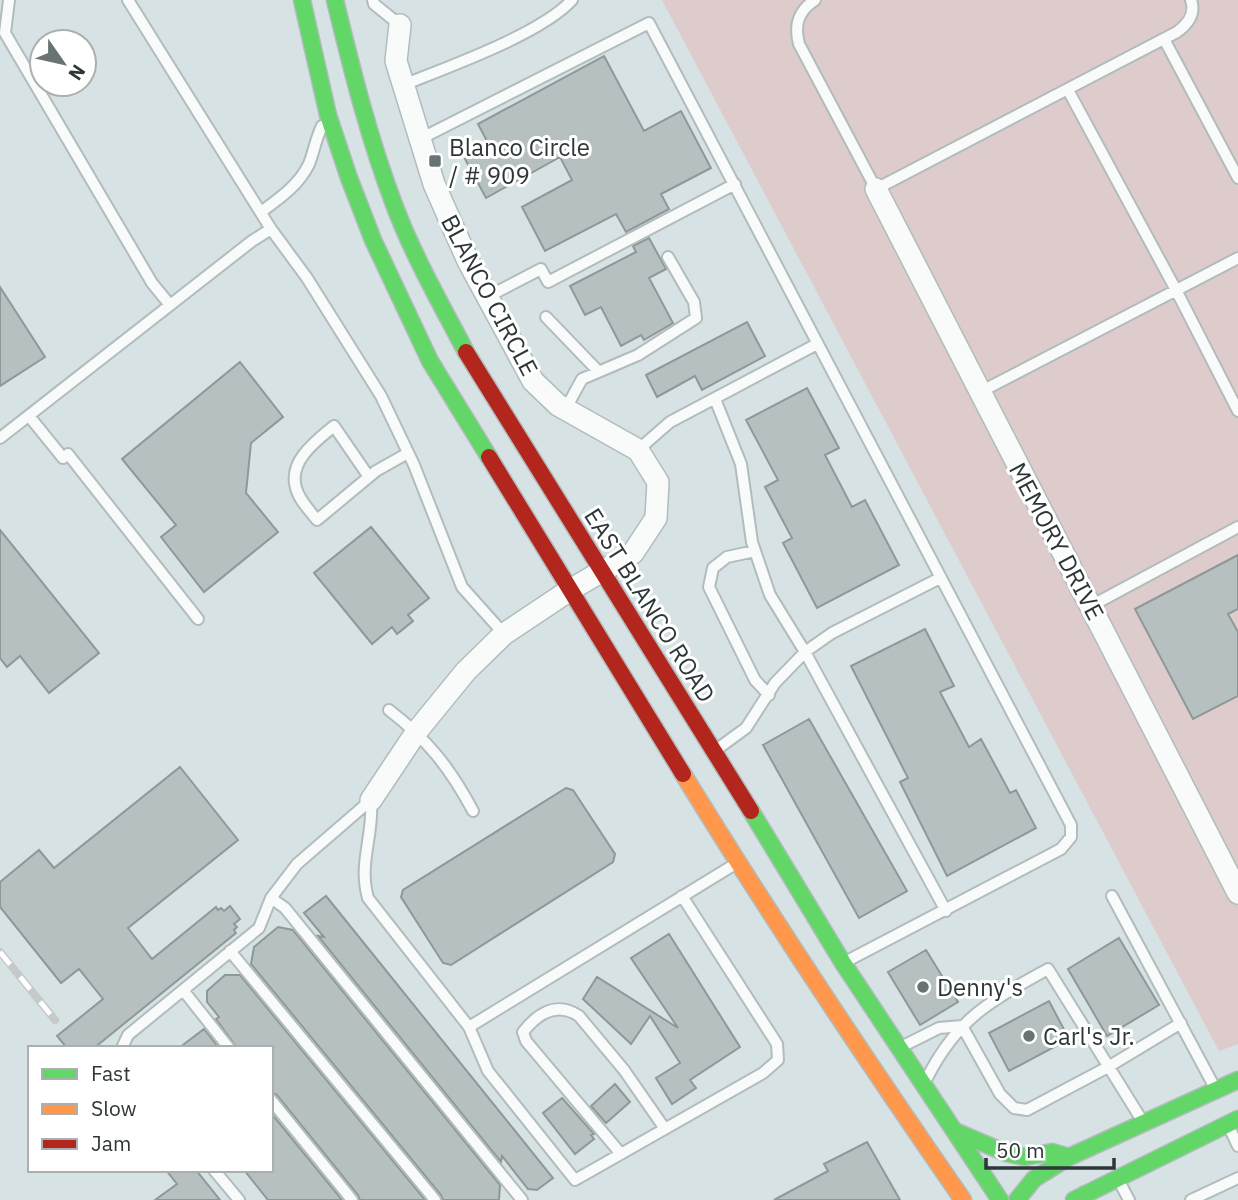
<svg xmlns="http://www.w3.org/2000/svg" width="1238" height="1200" font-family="'IBM Plex Sans',sans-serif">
	<rect width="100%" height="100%" fill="#d6e2e3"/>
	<path fill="#decbcb" d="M 662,0 L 1238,0 L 1238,1044 L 1219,1051 Z"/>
	<path fill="#b6c0c1" stroke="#8e9899" stroke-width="2" d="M 604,56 L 644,131 L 681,111 L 711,168 L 661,194 L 669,209 L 626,232 L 616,214 L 545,251 L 522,207 L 572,180 L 560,157 L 486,198 L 465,159 L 489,145 L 478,124 Z
		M 649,238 L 666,269 L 649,278 L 673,323 L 644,340 L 641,335 L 621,346 L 601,307 L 585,315 L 570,286 L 636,252 L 633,246 Z
		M 0,287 L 45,357 L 0,386 Z
		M 747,322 L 765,356 L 702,390 L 695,376 L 657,397 L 646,375 Z
		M 240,362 L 283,417 L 251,443 L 246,493 L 278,532 L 204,592 L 161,537 L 176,525 L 122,459 Z
		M 807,388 L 839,448 L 825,455 L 852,507 L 865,500 L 899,565 L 817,608 L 783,543 L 792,538 L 765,487 L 778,480 L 746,420 Z
		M 371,527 L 429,598 L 408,615 L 413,621 L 397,634 L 392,627 L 372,644 L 314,573 Z
		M 0,530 L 99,653 L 49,693 L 20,656 L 7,667 L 0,658 Z
		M 1238,555 L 1238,609 L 1228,614 L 1238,632 L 1238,696 L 1193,719 L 1135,609 Z
		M 925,629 L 954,686 L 940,692 L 969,747 L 981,739 L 1010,793 L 1016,790 L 1036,828 L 947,876 L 900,782 L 908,778 L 851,666 Z
		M 809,719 L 907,891 L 859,918 L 763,745 Z
		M 180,767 L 238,840 L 128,928 L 152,959 L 216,907 L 218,910 L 221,908 L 224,911 L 230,906 L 240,919 L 234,924 L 237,927 L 234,930 L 236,933 L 94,1048 L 67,1048 L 57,1036 L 103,999 L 79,969 L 61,983 L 0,907 L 0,882 L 39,850 L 54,868 Z
		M 566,788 L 573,790 L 615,854 L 613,862 L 451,965 L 443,963 L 401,897 L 403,890 Z
		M 326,896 L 553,1178 L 537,1190 L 528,1189 L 502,1156 L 501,1162 L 318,936 L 324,937 L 304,913 Z
		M 278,927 L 293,930 L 500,1185 L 499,1200 L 443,1200 L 441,1195 L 251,964 L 254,947 Z
		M 669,934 L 740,1047 L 690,1080 L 696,1088 L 672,1104 L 656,1078 L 680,1063 L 650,1016 L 631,1044 L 583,999 L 597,977 L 678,1028 L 631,958 Z
		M 1119,938 L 1159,1005 L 1107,1036 L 1068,969 Z
		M 926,950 L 958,1002 L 920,1025 L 888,972 Z
		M 225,975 L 240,975 L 425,1200 L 360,1200 L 358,1195 L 277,1095 L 271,1092 L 271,1048 L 237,1048 L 216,1019 L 219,1017 L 207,1002 L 207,991 Z
		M 1049,1001 L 1069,1039 L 1009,1071 L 989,1033 Z
		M 204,1029 L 219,1048 L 179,1048 Z
		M 615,1084 L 630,1102 L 606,1123 L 591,1106 Z
		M 562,1098 L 594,1134 L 591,1135 L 594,1139 L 575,1154 L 543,1113 Z
		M 271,1113 L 342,1200 L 268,1200 L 244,1170 L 271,1170 Z
		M 867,1142 L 900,1200 L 774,1200 L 828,1171 L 824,1164 Z
		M 166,1170 L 196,1170 L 220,1200 L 155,1200 L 177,1184 Z"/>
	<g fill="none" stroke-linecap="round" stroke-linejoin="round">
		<g stroke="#b2bcbd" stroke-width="14">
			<path id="lane" d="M 9,0 L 5,33 L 152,283 L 170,305
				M 128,0 L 271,229 L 307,278 L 381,396 L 414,465 L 462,587 L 504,634
				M 373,0 L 374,4 L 400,25
				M 815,0 C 798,11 794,25 799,44 L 876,189 L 1177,32 C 1188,24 1196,14 1191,0
				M 1164,39 L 1238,178
				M 403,85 C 448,67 541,34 572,0
				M 1068,90 L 1176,290 L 1238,411
				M 420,139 L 649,23 L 1071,825 L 1071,837 L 1061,849 L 847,961
				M 261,212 C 280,198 299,185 309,164 C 314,151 316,138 322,126
				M 487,297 L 541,269 L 548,282 L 735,184
				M 546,317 L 598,371
				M 980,392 L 1238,258
				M 715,399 L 741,464 L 752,542 L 770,595 L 805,652 L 946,911
				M 565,410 L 582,379 L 638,355 L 696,318 L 694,302 L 668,257
				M 29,416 L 63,458
				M 0,438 L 252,241 L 271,229
				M 638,450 L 670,422 L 817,344
				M 68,454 L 198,619
				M 369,477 L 334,426 C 316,441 288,461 296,488 C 299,500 310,511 317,520 L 376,471 L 408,453
				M 755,551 L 727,557 L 713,568 L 709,587 L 755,680 L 769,695
				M 1091,606 L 1238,527
				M 389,710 C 428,740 450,768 473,811
				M 720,747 L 746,728 L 775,683 L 805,652 L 832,633 L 940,578
				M 371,800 C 374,835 358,863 368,898 L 469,1027 L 488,1071 L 575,1180 L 763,1073 L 778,1060 L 777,1044 L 682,896
				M 1112,896 L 1215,1088
				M 271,898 L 285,908 L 522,1200
				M 230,951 L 435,1200
				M 183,990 L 229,1048
				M 962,1026 L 1000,1094 L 1014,1108 L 1027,1110 L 1108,1067 L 1181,1023
				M 469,1027 L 732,866
				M 903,1046 L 939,1028 L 962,1026
				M 122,1048 L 128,1035 L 259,928 L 271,898 L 297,864 L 371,800
				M 927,1078 C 958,1017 991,1001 1048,969 L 1143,1122
				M 271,1100 L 352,1200
				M 1229,1127 L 1238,1146
				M 621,1154 L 526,1041 L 523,1032 C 538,1013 557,1001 579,1016 L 624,1070 L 665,1129
				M 214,1170 L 239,1200
				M 1119,1181 L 1129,1200
				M 1191,1200 L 1238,1178"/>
		</g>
		<g stroke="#b2bcbd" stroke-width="24">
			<path id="street" d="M 876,189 L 1238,893
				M 371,800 L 417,731 L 466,671 L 504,634 L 570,590 L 633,553 L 656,518 L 658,482 L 638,450 L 558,405 L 533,381 L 468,261 L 434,184 L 396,61 L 400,25"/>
		</g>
		<g stroke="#b2bcbd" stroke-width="19">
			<path id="fast" d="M 302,0 L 328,115 L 349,178 L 373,240 L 430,361 L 489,457
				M 335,0 C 352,70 369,139 395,207 C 414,257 441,304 466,352
				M 751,811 L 843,963 L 1000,1200
				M 957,1132 L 1006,1153 L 1025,1157 L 1052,1152 L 1069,1157
				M 1017,1200 L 1034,1179 L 1069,1157 L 1238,1080
				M 1074,1200 L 1238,1119
				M 1082,1200 L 1085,1194"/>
		</g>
		<g stroke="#b2bcbd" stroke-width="19">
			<path id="slow" d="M 683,774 C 772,919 866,1060 963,1200"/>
		</g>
		<g stroke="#b2bcbd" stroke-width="19">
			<path id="jam" d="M 466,352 L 751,811
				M 489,457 L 683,774"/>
		</g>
		<use href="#lane" stroke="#f9fbfb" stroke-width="10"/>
		<use href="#street" stroke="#f9fbfb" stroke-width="21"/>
		<use href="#fast" stroke="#63d668" stroke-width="16"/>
		<use href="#slow" stroke="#ff974d" stroke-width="16"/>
		<use href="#jam" stroke="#b3261e" stroke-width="16"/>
		<g stroke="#c6c9ca" stroke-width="8">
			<path id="rail" d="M 0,952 L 55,1020"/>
		</g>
		<use href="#rail" stroke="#fff" stroke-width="5" stroke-dasharray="16" stroke-linecap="butt"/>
	</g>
	<g fill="#697374" stroke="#fff" stroke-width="2.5">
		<rect x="428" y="154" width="14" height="14" rx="3.5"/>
		<circle cx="923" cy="987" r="7"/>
		<circle cx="1029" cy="1036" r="7"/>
	</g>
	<g text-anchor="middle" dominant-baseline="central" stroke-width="6" stroke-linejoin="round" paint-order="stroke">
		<g font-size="24" fill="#2e3738" stroke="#fff" text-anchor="start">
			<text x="449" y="147">Blanco Circle<tspan x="449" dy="28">/ # 909</tspan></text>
			<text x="937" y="987">Denny's</text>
			<text x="1043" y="1036">Carl's Jr.</text>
		</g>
		<g font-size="24" fill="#2e3738" stroke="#fff">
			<text transform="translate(490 295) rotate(62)">BLANCO CIRCLE</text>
			<text transform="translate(1057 541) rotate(62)">MEMORY DRIVE</text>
			<text transform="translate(650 605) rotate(58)">EAST BLANCO ROAD</text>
		</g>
	</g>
	<rect x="28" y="1046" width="245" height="126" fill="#ffffff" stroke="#abafaf" stroke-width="2"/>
	<rect x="42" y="1069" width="35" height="10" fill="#63d668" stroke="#abafaf" stroke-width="2"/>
	<text x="91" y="1081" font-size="21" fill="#2e3738">Fast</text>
	<rect x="42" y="1104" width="35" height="10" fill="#ff974d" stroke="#abafaf" stroke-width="2"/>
	<text x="91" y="1116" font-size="21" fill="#2e3738">Slow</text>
	<rect x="42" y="1139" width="35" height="10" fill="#b3261e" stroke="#abafaf" stroke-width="2"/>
	<text x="91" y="1151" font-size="21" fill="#2e3738">Jam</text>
	<g transform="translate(63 63) rotate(124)"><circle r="33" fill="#ffffff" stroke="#abafaf" stroke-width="2"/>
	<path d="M0-5L12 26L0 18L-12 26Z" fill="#697374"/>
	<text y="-10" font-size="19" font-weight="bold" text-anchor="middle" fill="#2e3738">N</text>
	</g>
	<path d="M986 1158v10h128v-10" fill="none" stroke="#2e3738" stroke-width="3.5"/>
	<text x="996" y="1158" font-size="21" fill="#2e3738" stroke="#ffffff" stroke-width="5" paint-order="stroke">50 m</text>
</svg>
